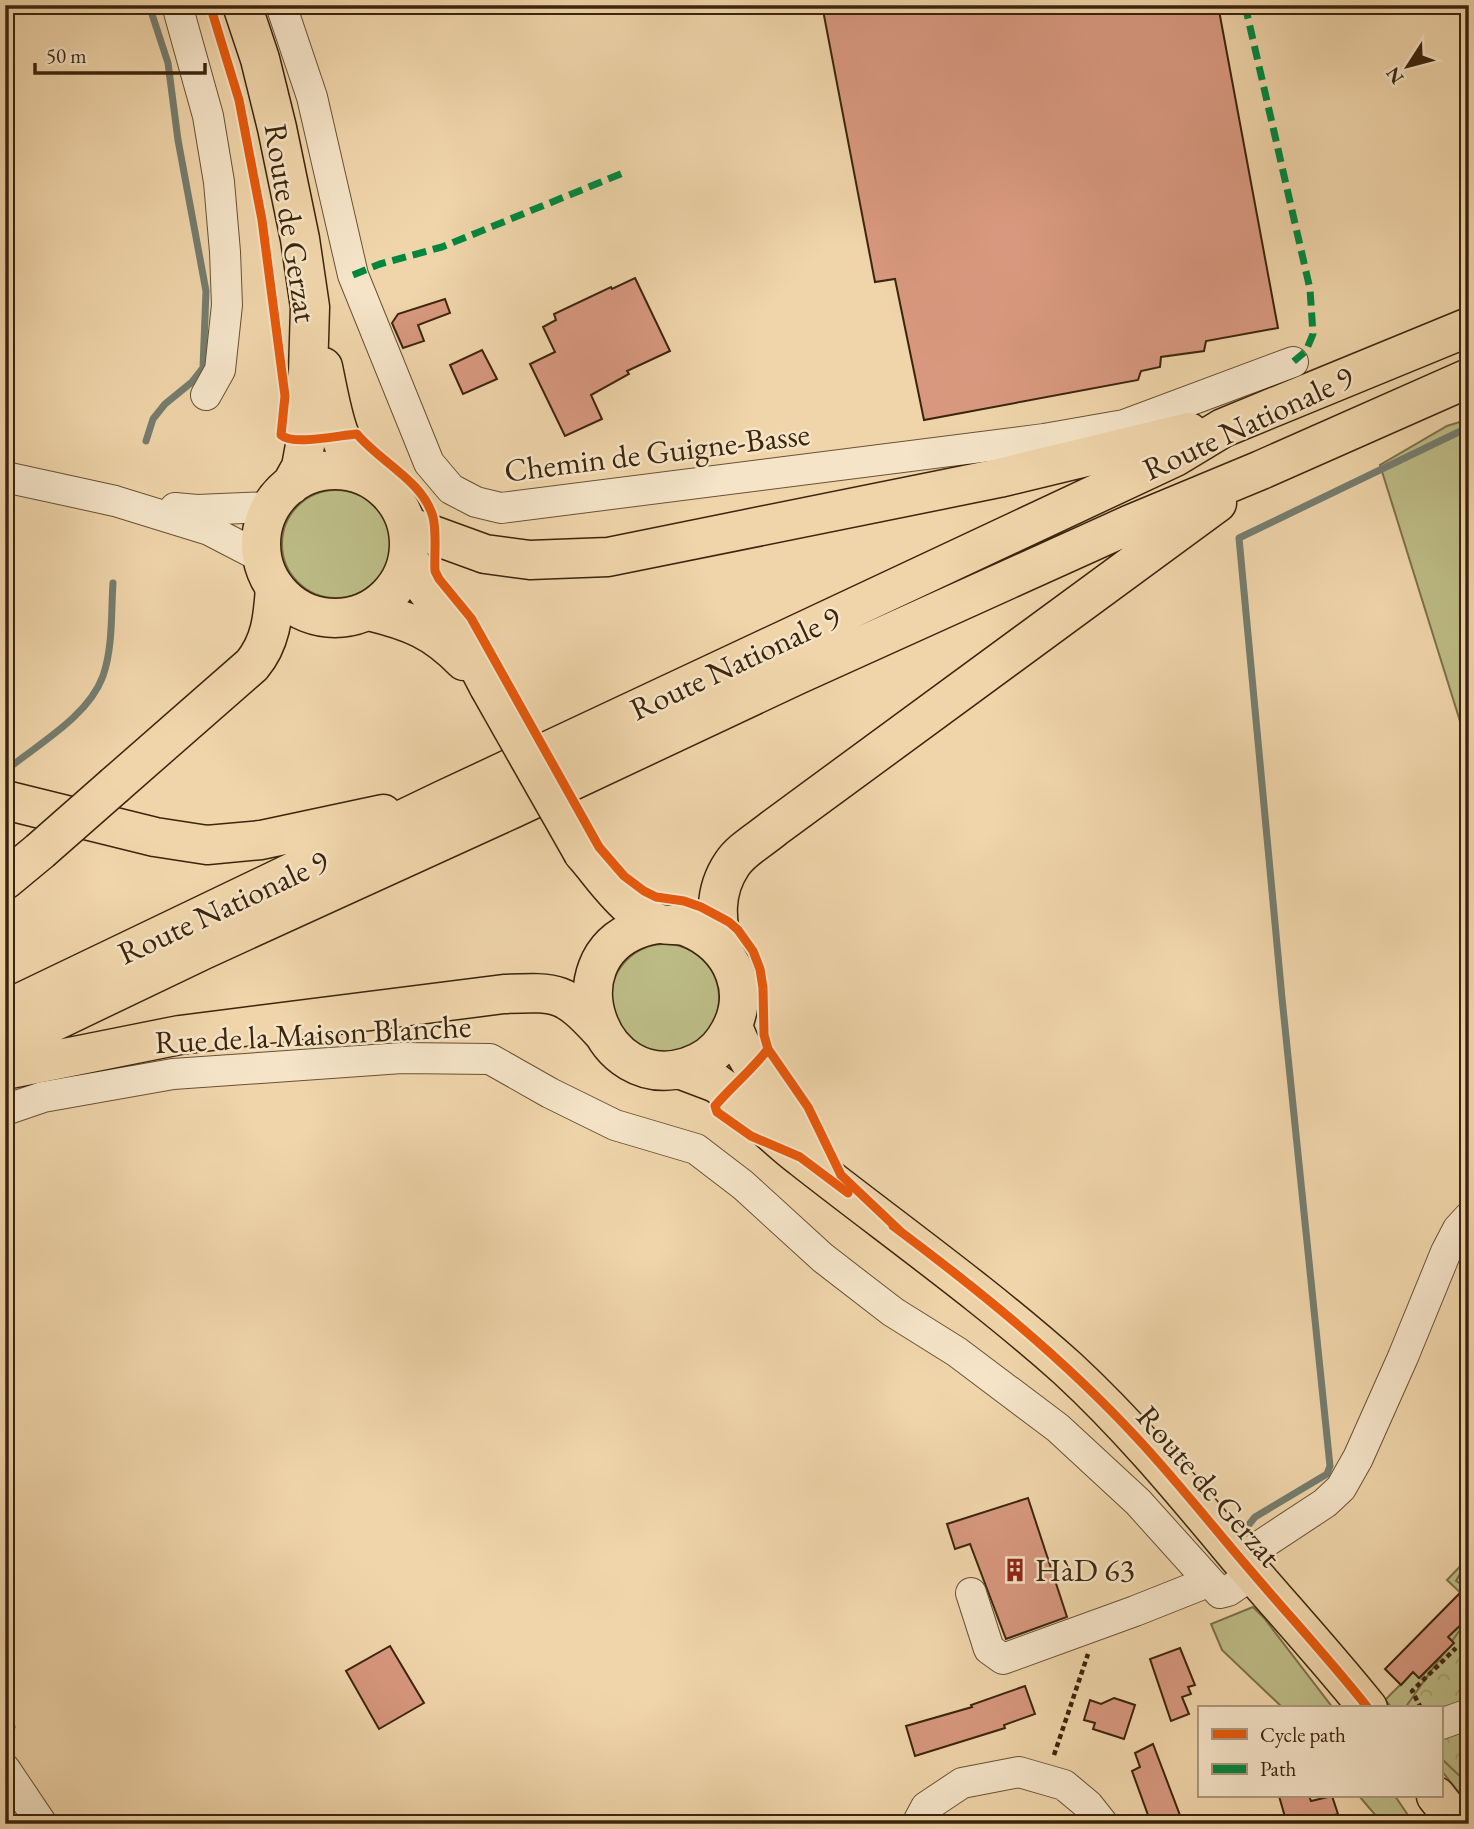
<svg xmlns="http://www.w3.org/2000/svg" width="1474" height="1829" font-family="'EB Garamond',serif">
	<defs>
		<pattern id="forest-crowns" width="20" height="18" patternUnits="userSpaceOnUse" patternTransform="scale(1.75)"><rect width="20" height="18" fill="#bdbc86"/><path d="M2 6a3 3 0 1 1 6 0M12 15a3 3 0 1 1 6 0" fill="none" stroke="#a3a172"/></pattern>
	</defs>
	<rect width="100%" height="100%" fill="#f0d5aa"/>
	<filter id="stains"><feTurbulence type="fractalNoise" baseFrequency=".00286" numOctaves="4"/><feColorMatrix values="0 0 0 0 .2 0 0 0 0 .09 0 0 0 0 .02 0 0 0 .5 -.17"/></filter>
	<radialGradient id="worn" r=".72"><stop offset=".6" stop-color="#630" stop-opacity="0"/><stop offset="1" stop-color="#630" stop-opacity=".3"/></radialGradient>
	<path fill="#bdbc86" stroke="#7c704a" stroke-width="2" d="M 1469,419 L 1469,750 L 1380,465 L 1447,426 Z
		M282 544a54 54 0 1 1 108 0a54 54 0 1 1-108 0Z
		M611 998a54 54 0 1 1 108 0a54 54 0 1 1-108 0Z
		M 1469,1557 L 1469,1601 L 1447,1580 Z
		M 1253,1607 L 1264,1618 L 1333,1708 L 1283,1708 L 1222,1650 L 1211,1624 Z
		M 1469,1617 L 1469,1805 L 1441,1770 L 1441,1708 L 1392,1708 L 1385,1700 L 1413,1672 L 1420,1678 L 1454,1643 L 1448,1637 Z
		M 1359,1796 L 1395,1796 L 1414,1824 L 1383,1824 Z"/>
	<path fill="url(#forest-crowns)" stroke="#7c704a" stroke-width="2" d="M 1469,1558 L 1469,1589 L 1456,1581 Z
		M 1469,1617 L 1469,1785 L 1441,1758 L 1441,1708 L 1405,1708 Z"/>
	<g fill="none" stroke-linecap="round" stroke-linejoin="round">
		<path stroke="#757d6f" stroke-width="7" d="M 146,441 L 153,419 L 165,404 L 192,382 L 203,368 L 206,291 L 178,140 L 168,63 L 149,5
			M 14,764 C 45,740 89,714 103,676 C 113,647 111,613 113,583
			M 1247,1527 L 1255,1517 L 1327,1474 L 1330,1466 L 1282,998 L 1239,538 L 1469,427
			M 5,1716 L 12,1727"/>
	</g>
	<path fill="#d8987f" stroke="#3b250d" stroke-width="2" d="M 822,5 L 1218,5 L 1278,328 L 1206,341 L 1204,351 L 1161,357 L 1160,367 L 1141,371 L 1138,380 L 924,420 L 895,279 L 875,282 Z
		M 635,278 L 670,351 L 627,371 L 629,374 L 591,395 L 602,419 L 565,436 L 530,364 L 555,352 L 543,327 L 556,320 L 554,314 L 611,287 L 612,289 Z
		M 445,299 L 450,313 L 418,325 L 424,341 L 403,348 L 392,323 L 398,314 Z
		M 482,350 L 497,379 L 463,394 L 450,365 Z
		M 1028,1498 L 1067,1617 L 1006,1639 L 970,1544 L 955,1549 L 947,1524 Z
		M 1460,1593 L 1469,1601 L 1469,1617 L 1448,1637 L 1454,1643 L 1419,1678 L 1413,1672 L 1401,1685 L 1385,1669 Z
		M 390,1646 L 424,1703 L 379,1729 L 346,1671 Z
		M 1180,1648 L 1195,1685 L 1188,1687 L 1191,1694 L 1182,1697 L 1189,1714 L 1171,1721 L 1150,1659 Z
		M 1025,1686 L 1035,1714 L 1004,1725 L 1005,1728 L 915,1756 L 906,1726 L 972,1707 L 971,1705 Z
		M 1114,1698 L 1135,1705 L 1124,1739 L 1093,1729 L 1095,1723 L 1084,1720 L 1090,1700 L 1101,1704 Z
		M 1153,1744 L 1181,1818 L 1167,1824 L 1160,1824 L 1158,1819 L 1148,1815 L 1132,1771 L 1140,1767 L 1135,1753 Z
		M 1279,1796 L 1309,1796 L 1311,1801 L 1332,1796 L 1338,1814 L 1317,1820 L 1318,1824 L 1287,1824 Z"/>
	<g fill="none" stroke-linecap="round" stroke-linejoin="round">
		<g stroke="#685134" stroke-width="32">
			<path id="minor" d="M 177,5 L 208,116 L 219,182 L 225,252 L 227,305 L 220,370 L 206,395
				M 281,5 L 312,97 L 353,275 L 429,463 L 451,489 L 476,502 L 501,508 L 1044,439 L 1124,425 L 1293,362
				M 5,477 L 115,501 L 209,530 L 263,558
				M 175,508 L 197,510 L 271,507
				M 5,1110 L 43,1097 L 173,1074 L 402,1058 L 490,1059 L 550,1093 L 615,1125 L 696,1149 L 743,1185 L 823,1258 L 893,1312 L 957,1352 L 1058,1428 L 1138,1502 L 1220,1593 L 1228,1591 L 1253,1574
				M 1240,1559 L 1325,1503 L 1341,1488 L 1358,1458 L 1403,1357 L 1446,1252 L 1458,1229 L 1469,1217
				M 971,1593 L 989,1649 L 1003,1659 L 1135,1611 L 1208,1582
				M 1441,1724 L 1469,1714
				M 5,1769 L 42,1824
				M 917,1824 L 926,1807 L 962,1783 L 1019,1772 L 1064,1785 L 1088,1805 L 1103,1824"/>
		</g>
		<g stroke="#3b250d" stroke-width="41">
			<path id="major" d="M 242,5 L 260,59 L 277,128 L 300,239 L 310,307 L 306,440 L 301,467 L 291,485
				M 323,367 C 332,409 335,440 362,475
				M261 544a74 74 0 1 1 148 0a74 74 0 1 1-148 0Z
				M 409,559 L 418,578 L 466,643 L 489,687
				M 369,611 C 410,621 434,630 464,661
				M 583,853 C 599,871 614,894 633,909 C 640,914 652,922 661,924 C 670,926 679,924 687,927 C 734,946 755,995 725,1039 C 716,1053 702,1062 687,1067 C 599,1094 553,961 638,929 C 645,926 652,925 659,924
				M 733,1027 C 750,1070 778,1105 807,1140
				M 679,1069 L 716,1083 L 727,1091 C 752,1113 775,1138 802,1158 C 891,1228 983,1293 1067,1368 C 1131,1427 1185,1493 1241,1560 C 1283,1609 1327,1657 1368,1708
				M 1436,1796 L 1458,1824"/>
		</g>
		<g stroke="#3b250d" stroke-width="41">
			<path id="highway" d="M 408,526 L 485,554 L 530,560 L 608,557 L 999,478 L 1189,432
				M 115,785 L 252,665 C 271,642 273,617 275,588
				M 5,800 L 155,837 L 207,845 L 261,840 L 383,814
				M 5,880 L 40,851
				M 724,952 C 716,921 713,892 732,864 C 741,850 761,839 774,828 L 1217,503
				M 5,1010 L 443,800 L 1175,457 L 1223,428 L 1469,327
				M 5,1045 L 203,950 L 512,809 L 797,675 L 1131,524 L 1261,470 L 1469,378
				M 5,1070 L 180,1035 L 504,994 C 558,992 564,991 601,1031"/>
		</g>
		<path stroke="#3b250d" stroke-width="4.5" stroke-dasharray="5 3.5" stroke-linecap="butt" d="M 1421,1708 L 1412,1691 L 1456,1648
			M 1054,1755 L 1088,1654"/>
		<use href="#minor" stroke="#f5e4c8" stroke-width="30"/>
		<use href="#major" stroke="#f0d5aa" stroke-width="38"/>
		<use href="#highway" stroke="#f0d5aa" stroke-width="38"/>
		<g stroke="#3b250d" stroke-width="41" stroke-linecap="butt">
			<path id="major-bridge" d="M 489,687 L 583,853"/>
		</g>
		<g stroke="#3b250d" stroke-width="41" stroke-linecap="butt">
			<path id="highway-bridge" d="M 40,851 L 115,785"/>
		</g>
		<use href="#major-bridge" stroke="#f0d5aa" stroke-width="38"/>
		<use href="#highway-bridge" stroke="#f0d5aa" stroke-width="38"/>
		<path stroke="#00873e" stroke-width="7" stroke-dasharray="14 7" stroke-linecap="butt" d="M 1245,5 L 1310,289 L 1313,334 L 1306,351 L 1293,362
			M 353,275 L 380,264 L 442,247 L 623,173"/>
		<g stroke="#f5e4c8" stroke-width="13">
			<path id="cycleway" d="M 210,5 L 239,100 L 262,220 L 285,396 L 281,435 C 293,446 340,435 357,434 C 380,462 423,481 433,517 C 437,534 434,554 435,571 L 439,579 L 471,618 L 599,847 L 624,876 L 644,891 L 656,897 L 684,901 L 701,907 L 729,922 L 738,930 L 753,951 L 760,969 L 763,988 L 764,1035 L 768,1049 L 808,1107 L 841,1175 L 901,1232
				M 768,1049 C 752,1070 732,1086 715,1106 L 717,1112 L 751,1136 L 800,1157 L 848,1193
				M 893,1226 C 979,1290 1064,1359 1137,1438 C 1177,1481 1213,1527 1251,1571 C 1290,1617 1331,1661 1368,1708"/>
		</g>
		<use href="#cycleway" stroke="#e8590c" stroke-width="9"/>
	</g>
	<defs>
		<g id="building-bare" transform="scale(1.89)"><path d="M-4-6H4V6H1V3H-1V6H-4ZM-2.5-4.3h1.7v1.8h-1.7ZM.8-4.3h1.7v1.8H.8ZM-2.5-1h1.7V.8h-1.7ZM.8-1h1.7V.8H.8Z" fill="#8f2418" stroke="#f5e4c8" stroke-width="2.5" paint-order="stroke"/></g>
	</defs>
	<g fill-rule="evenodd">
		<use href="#building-bare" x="1015" y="1570"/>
	</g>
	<g text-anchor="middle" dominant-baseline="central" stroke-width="5" stroke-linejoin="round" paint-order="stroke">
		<g font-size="32" fill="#3b250d" stroke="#f5e4c8">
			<text transform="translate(291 223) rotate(81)">Route de Gerzat</text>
			<text transform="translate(1248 423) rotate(-25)">Route Nationale 9</text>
			<text transform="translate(657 452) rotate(-7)">Chemin de Guigne-Basse</text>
			<text transform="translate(735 663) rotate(-25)">Route Nationale 9</text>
			<text transform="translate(223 907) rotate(-25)">Route Nationale 9</text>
			<text transform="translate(313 1034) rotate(-3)">Rue de la Maison Blanche</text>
			<text transform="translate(1209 1486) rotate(49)">Route de Gerzat</text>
		</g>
		<g font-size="32" fill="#3b250d" stroke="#f5e4c8" text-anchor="start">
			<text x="1035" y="1570">HàD 63</text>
		</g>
	</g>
	<rect width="1474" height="1829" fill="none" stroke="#f0d5aa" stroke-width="28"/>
	<rect x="7" y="7" width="1460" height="1815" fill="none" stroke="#3b250d" stroke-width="3.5"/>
	<rect x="14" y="14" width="1446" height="1801" fill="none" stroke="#3b250d" stroke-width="2"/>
	<rect x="1198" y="1706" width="245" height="91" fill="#f5e4c8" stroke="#ab987d" stroke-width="2"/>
	<rect x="1212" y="1729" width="35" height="10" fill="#e8590c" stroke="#ab987d" stroke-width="2"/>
	<text x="1260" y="1742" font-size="21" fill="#3b250d">Cycle path</text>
	<rect x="1212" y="1764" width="35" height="10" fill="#00873e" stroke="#ab987d" stroke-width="2"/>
	<text x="1260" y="1776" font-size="21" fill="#3b250d">Path</text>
	<g transform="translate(1408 66) rotate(234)" stroke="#f5e4c8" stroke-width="5" paint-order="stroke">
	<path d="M0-5L12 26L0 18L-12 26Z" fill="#3b250d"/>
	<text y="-10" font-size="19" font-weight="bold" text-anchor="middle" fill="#3b250d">N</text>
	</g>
	<path d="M35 63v10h170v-10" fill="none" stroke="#3b250d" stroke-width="3.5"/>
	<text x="46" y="63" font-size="21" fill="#3b250d" stroke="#f5e4c8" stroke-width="5" paint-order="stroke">50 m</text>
	<rect width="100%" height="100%" filter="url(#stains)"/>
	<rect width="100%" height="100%" fill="url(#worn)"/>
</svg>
